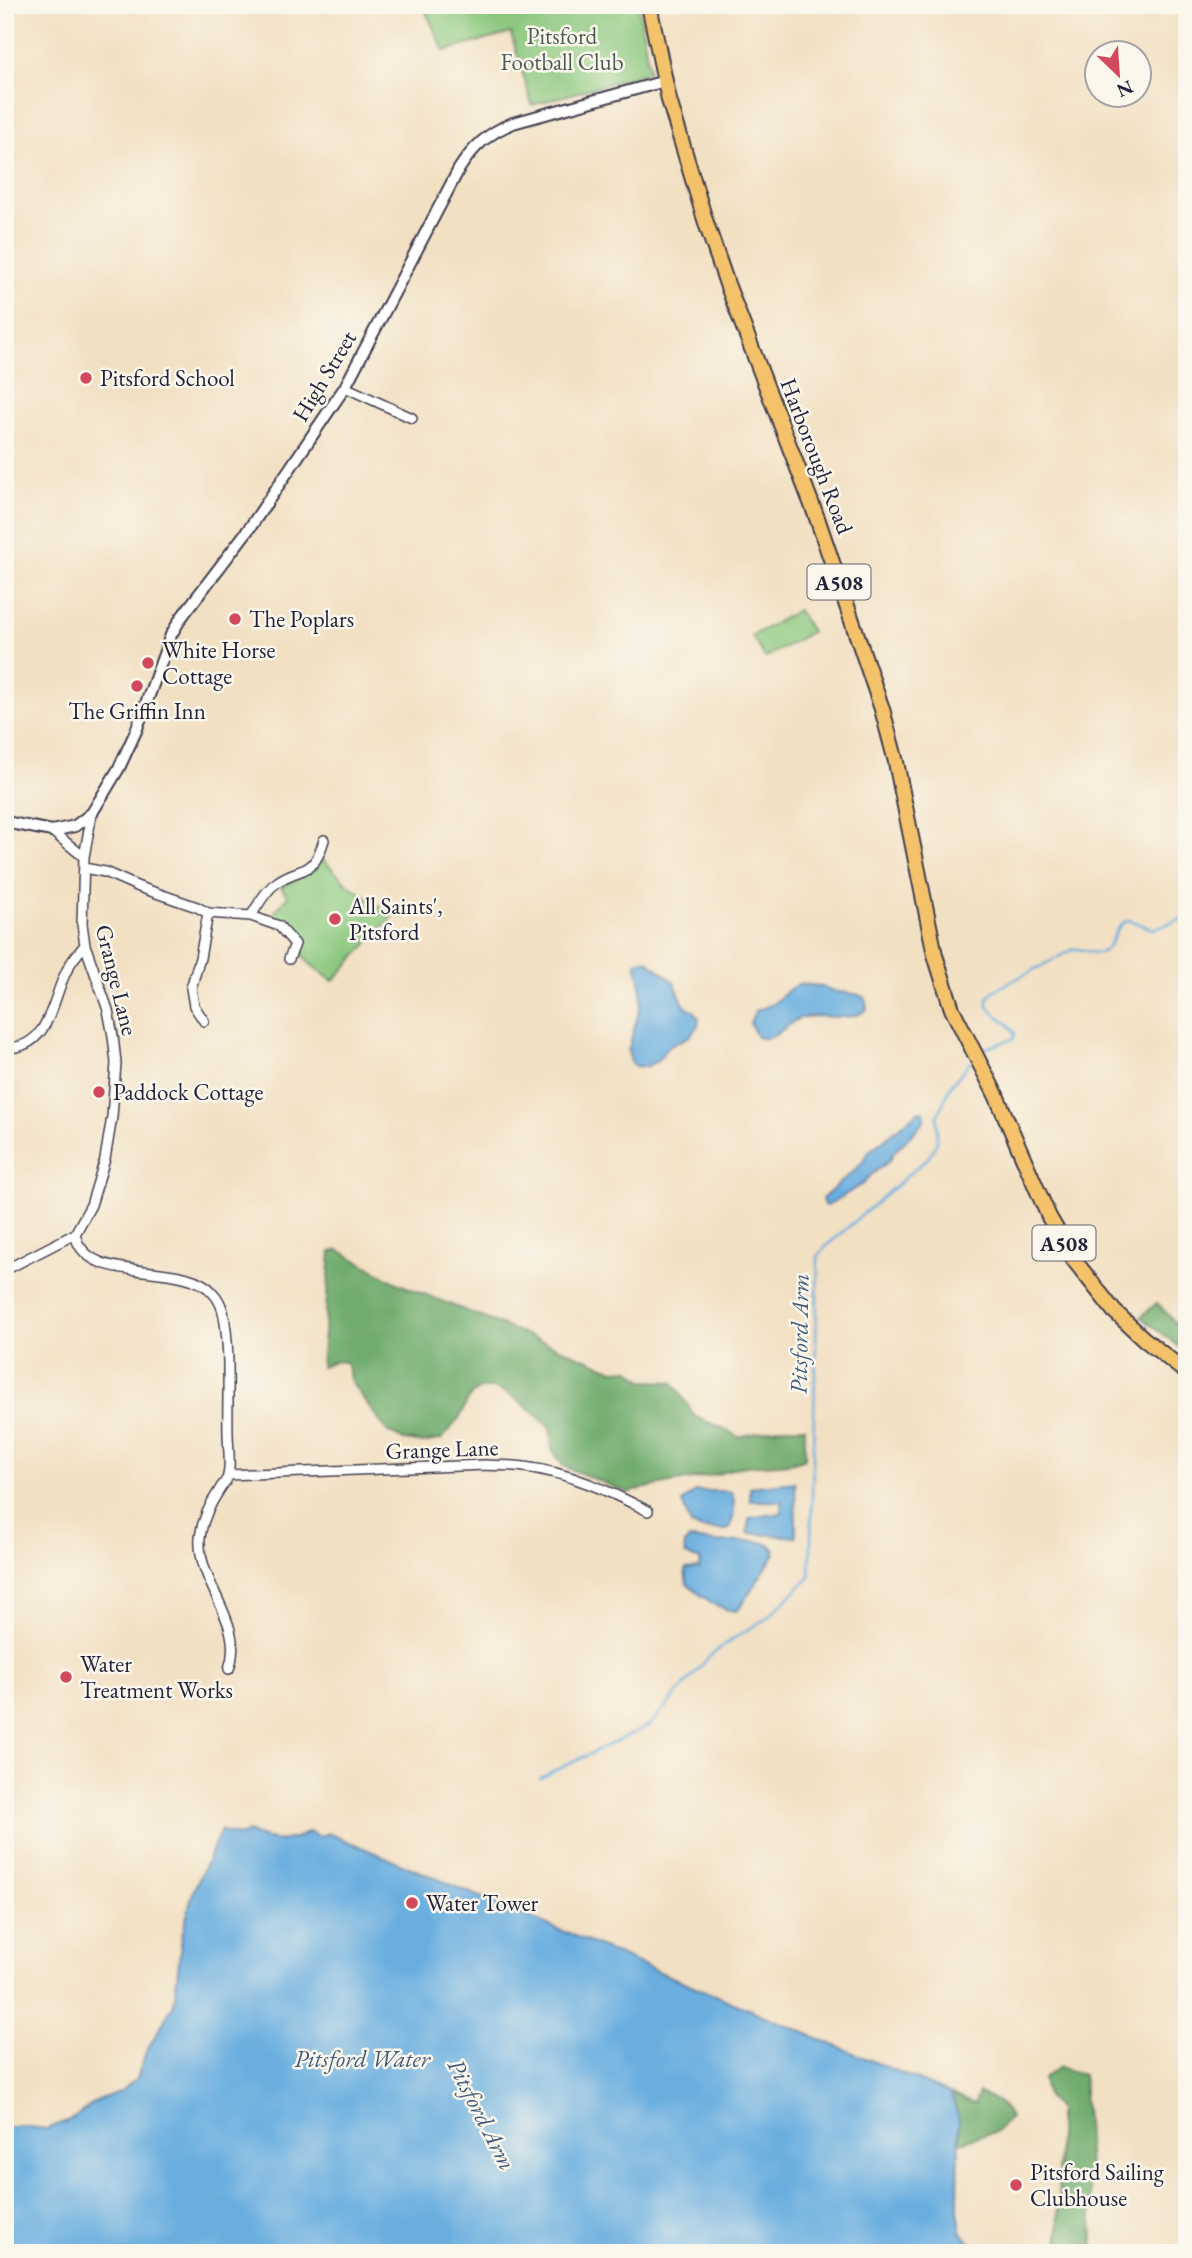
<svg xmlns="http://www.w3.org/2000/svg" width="1192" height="2258" font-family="'EB Garamond',serif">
	<rect width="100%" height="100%" fill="#fbf7ec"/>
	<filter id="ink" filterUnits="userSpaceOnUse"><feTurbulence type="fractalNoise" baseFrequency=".0143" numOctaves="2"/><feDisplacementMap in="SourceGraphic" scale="14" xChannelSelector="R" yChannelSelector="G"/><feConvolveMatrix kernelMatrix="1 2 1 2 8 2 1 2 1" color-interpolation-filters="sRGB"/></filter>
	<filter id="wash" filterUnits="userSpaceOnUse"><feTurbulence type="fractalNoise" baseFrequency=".00686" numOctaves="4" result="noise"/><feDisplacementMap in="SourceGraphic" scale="28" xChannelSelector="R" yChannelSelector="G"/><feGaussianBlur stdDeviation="1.57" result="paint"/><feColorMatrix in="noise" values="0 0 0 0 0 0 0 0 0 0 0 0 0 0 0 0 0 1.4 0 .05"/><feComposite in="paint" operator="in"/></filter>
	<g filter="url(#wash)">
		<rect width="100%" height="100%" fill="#f2e0c3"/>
		<path fill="#8bc87e" stroke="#56755c" stroke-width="2" d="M 423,5 L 639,5 L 649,72 L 532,105 L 511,33 L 444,51 Z
			M 798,610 L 811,632 L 765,658 L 752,636 Z
			M 322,859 L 349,885 L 393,916 L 333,981 C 322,973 306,963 300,951 C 297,946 300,945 299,940 C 296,925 282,920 269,919 L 288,896 L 281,887 L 308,873 Z"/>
		<path fill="#70ac6d" stroke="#496754" stroke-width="2" d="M 339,1250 L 399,1284 L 614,1370 L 629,1369 L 644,1381 L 673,1382 L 695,1417 L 725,1429 L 738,1437 L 783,1427 L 805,1427 L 805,1458 C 785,1467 762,1463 740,1467 C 731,1468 723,1473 714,1475 C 685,1481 656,1484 628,1493 L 563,1466 L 552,1449 L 550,1427 C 532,1412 491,1368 469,1398 C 465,1404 463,1412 459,1418 C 454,1425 448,1432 442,1439 L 424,1443 L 404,1440 L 388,1432 L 351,1382 L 346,1362 L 334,1361 L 321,1367 L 331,1252 Z
			M 1157,1303 L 1187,1335 L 1187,1353 L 1141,1317 Z
			M 1059,2067 L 1083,2075 L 1094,2253 L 1059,2253 L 1058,2109 L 1047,2097 L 1043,2079 Z
			M 979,2093 C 995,2099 1003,2103 1010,2118 L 997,2131 L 960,2142 L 959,2120 L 951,2094 L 974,2104 Z"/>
		<path fill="#69aedf" stroke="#46688d" stroke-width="2" d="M 642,960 L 647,960 L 674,982 L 684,1005 L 695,1012 L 699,1019 L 698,1025 L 690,1036 L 668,1047 L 657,1061 L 645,1067 L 635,1066 L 631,1062 L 628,1051 L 641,1004 L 641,985 L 636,963 Z
			M 798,985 C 812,983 824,988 838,992 C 848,994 856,992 865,998 L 867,1009 C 851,1024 821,1012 801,1018 C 785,1022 776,1044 757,1037 L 750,1023 L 755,1011 L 773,1004 L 791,988 Z
			M 922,1111 L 925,1114 L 925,1118 L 922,1124 L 893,1153 L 890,1160 L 871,1175 L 864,1183 L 827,1206 L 824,1205 L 822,1199 L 860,1165 L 869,1152 L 918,1112 Z
			M 795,1482 L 796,1537 L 748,1533 L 749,1518 L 782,1513 L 781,1501 L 750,1501 L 750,1487 Z
			M 696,1491 L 728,1491 L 732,1493 C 736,1504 734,1521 728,1530 L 700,1529 L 691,1525 L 682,1502 Z
			M 689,1539 C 702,1540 718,1544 731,1542 C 744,1541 765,1538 775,1550 L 775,1554 L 740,1607 L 736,1611 C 718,1610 700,1595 687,1584 L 685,1570 L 686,1569 L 699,1568 L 701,1560 L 685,1555 L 684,1544 Z
			M 221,1830 C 230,1834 239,1839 248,1832 C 268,1843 289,1843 309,1832 L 319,1837 L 328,1833 L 951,2094 L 959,2120 L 958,2210 L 961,2231 L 978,2253 L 5,2253 L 5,2128 L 19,2126 L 47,2129 L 74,2118 L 96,2101 L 121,2091 L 137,2078 L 146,2052 L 174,2004 L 182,1935 L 193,1892 Z"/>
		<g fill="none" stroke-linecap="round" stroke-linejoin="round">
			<path stroke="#69aedf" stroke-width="2.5" d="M 981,1052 L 986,1048 L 1013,1039 L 1015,1033 C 1009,1022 997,1017 988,1007 L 988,998 L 995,990 L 1074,949 C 1083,948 1089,953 1096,953 C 1116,952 1110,926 1129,920 L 1153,929 L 1187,917
				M 540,1778 L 650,1725 L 709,1657 L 731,1640 L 767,1618 L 810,1577 L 818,1257 L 825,1247 L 929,1157 L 937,1142 L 937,1117 L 951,1085 L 971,1061"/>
		</g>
	</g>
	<g filter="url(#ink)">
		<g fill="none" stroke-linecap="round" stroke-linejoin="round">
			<g stroke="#413e4f" stroke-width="12">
				<path id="minor" d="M 345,387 L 412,418
					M 52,831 L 84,857
					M 84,868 L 105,872 L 139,887 L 197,907 L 208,913 L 251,916 L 279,926 L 295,944 L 289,959
					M 251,916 C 258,905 265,891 276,883 C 301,864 312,880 324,840
					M 204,1021 L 194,1006 L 191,988 L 200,958 L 208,913
					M 5,1048 C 49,1049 51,1003 66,972 C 70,962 78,953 85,945
					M 75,1234 C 86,1288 184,1257 213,1293 C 218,1298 221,1305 223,1311 C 231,1349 227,1395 228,1433 C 228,1446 231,1463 228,1476 C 227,1481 222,1485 220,1489 C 210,1504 202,1519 200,1538 C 197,1584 246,1622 229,1669
					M 5,1270 L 75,1234 L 91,1205 L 105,1159 L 112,1117 L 116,1063 L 113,1036 L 108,1010 L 85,945 L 82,924 L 84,857 L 92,813
					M 228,1475 L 485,1465 C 498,1466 511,1465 524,1467 C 568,1472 609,1491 648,1511"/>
			</g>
			<g stroke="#413e4f" stroke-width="14">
				<path id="tertiary" d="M 5,822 L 52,831 L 75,826 L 92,813 L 119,768 L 136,731 L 171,635 L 181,618 L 251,526 L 345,387 L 459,169 C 473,147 488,133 513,123 L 665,81"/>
			</g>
			<g stroke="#413e4f" stroke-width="18">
				<path id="trunk" d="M 649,5 L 669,100 L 706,223 L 727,284 L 817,518 L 882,709 L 896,762 L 935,955 L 952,1009 L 996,1095 L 1049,1217 L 1074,1260 L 1114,1311 L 1144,1339 L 1187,1373"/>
			</g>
			<use href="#minor" stroke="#fff" stroke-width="9"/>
			<use href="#tertiary" stroke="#fff" stroke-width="10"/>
			<use href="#trunk" stroke="#f4c26a" stroke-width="14"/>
		</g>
	</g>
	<g fill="#d1495b" stroke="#fbf7ec" stroke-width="2.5">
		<circle cx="86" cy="378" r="7"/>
		<circle cx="235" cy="619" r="7"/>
		<circle cx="148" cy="663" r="7"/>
		<circle cx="137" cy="686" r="7"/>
		<circle cx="335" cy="919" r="7"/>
		<circle cx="99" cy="1092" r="7"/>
		<circle cx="66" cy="1677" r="7"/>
		<circle cx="412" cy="1903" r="7"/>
		<circle cx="1016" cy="2185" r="7"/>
	</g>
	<g text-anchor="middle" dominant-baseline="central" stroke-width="5" stroke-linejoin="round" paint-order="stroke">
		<g fill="#fbf7ec" stroke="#636270" stroke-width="2">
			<rect x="807.5" y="564.5" width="63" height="35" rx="5"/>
			<rect x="1032.5" y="1225.5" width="63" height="35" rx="5"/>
		</g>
		<g font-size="21" font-weight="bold" fill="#22223b">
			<text x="839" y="582">A508</text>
			<text x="1064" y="1243">A508</text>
		</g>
		<g font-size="23" fill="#475c52" stroke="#fbf7ec">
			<text x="562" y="36">Pitsford<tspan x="562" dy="26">Football Club</tspan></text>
		</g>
		<g font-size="23" fill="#22223b" stroke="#fbf7ec">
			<text transform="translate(324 376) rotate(-59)">High Street</text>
			<text transform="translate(817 456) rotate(69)">Harborough Road</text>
			<text transform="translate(117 980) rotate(76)">Grange Lane</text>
			<text transform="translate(442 1449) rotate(-2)">Grange Lane</text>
		</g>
		<g font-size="23" fill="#22223b" stroke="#fbf7ec" text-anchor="start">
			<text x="100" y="378">Pitsford School</text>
			<text x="249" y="619">The Poplars</text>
			<text x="162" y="650">White Horse<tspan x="162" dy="26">Cottage</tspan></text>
			<text x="137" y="711" text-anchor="middle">The Griffin Inn</text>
			<text x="349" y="906">All Saints',<tspan x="349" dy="26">Pitsford</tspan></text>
			<text x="113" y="1092">Paddock Cottage</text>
			<text x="80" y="1664">Water<tspan x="80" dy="26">Treatment Works</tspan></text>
			<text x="426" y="1903">Water Tower</text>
			<text x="1030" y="2172">Pitsford Sailing<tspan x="1030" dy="26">Clubhouse</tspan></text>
		</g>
		<g font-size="24" font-style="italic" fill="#3e5a7d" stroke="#fbf7ec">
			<text transform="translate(799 1334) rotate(-89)">Pitsford Arm</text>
			<text x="362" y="2058">Pitsford Water</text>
			<text transform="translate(482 2114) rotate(63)">Pitsford Arm</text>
		</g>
	</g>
	<rect width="1192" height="2258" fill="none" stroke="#fbf7ec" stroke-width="28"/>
	<g transform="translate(1118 74) rotate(155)"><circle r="33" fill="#fbf7ec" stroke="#a4a2a5" stroke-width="2"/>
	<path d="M0-5L12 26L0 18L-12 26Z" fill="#d1495b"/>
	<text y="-10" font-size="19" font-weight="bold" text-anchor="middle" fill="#22223b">N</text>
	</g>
</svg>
